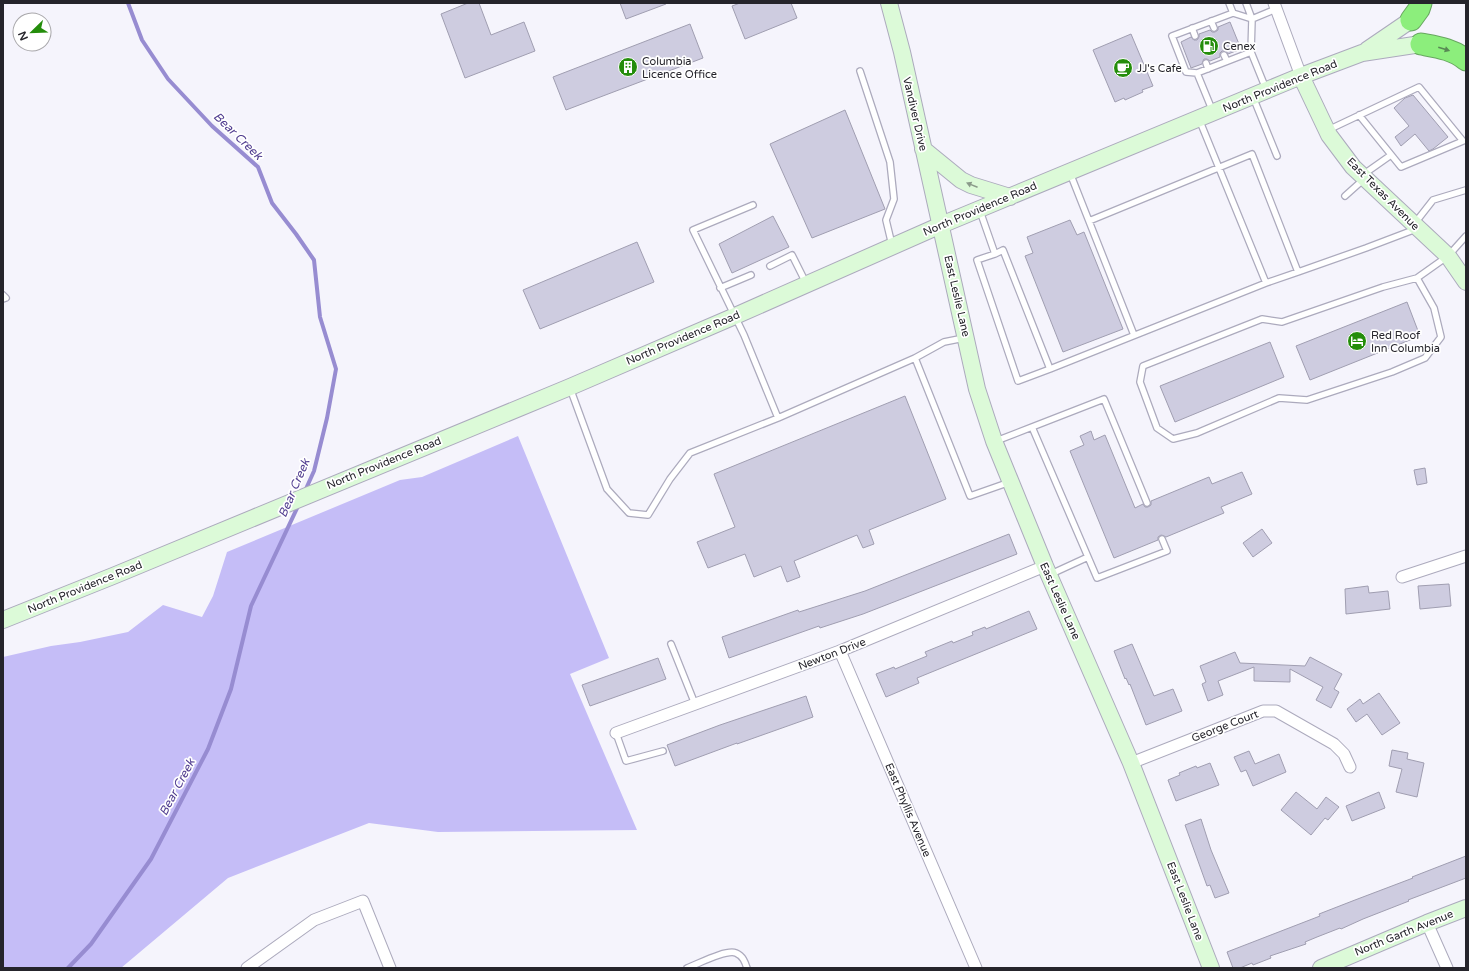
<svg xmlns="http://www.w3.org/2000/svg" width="1469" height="971" font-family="'Varela Round',sans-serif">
	<rect width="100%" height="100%" fill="#f5f4fc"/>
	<path fill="#c5bdf7" d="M 518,436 L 609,658 L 570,674 L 637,830 L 438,832 L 369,823 L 228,878 L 121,968 L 3,968 L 3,657 L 51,646 L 80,642 L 128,632 L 163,605 L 202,617 L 213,596 L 227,552 L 400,480 L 422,477 Z"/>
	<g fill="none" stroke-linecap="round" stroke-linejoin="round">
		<path stroke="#978cd1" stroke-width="4" d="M 128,3 L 142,40 L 168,79 L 212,126 L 258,167 L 272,203 L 296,234 L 314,260 L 320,317 L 336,369 L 327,418 L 314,471 L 305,491
			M 68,968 L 91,944 L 151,859 L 208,749 L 231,689 L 251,606 L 299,504"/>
	</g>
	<path fill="#cecce0" stroke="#a09eb1" d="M 468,3 L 479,3 L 491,35 L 524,22 L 535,51 L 465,78 L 441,14 Z
		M 620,3 L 665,3 L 666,4 L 626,19 Z
		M 740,3 L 791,3 L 797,18 L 745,39 L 732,6 Z
		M 1230,22 L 1241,49 L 1228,54 L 1226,51 L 1222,51 L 1220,53 L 1220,57 L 1210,61 L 1207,59 L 1204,59 L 1202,64 L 1191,68 L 1181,42 L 1191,37 L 1194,40 L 1197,40 L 1199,37 L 1199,34 L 1210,30 L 1212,32 L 1215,32 L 1218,30 L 1218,27 Z
		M 690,24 L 703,58 L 566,110 L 553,77 Z
		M 1131,34 L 1153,86 L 1142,90 L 1143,92 L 1125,100 L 1124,98 L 1115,102 L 1093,50 Z
		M 1413,95 L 1448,137 L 1433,149 L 1429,151 L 1415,134 L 1401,146 L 1395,137 L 1409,126 L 1394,108 L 1405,98 Z
		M 845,110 L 885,209 L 812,238 L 770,144 Z
		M 773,216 L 789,247 L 732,273 L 719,244 Z
		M 1070,220 L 1077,235 L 1084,232 L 1123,329 L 1063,352 L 1025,256 L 1033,253 L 1027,237 Z
		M 637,242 L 654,282 L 540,329 L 523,290 Z
		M 1407,302 L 1420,336 L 1310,380 L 1296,346 Z
		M 1270,342 L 1284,377 L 1175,422 L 1160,386 Z
		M 905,396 L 946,499 L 869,530 L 874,544 L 863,548 L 857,535 L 794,561 L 800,577 L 787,582 L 781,566 L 754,577 L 745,554 L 708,568 L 697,542 L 735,527 L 714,474 Z
		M 1091,431 L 1094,440 L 1105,435 L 1135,508 L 1143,504 L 1145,507 L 1148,507 L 1151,505 L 1151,501 L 1209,477 L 1212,484 L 1242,472 L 1252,494 L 1221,507 L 1224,513 L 1166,537 L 1161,535 L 1158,537 L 1158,540 L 1114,558 L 1070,451 L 1084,445 L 1080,436 Z
		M 1425,468 L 1427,483 L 1417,485 L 1414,470 Z
		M 1262,529 L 1272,543 L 1253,557 L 1243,543 Z
		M 1009,534 L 1017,554 L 863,614 L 820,628 L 819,626 L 729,658 L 722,637 L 798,610 L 799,612 L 865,591 Z
		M 1449,584 L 1451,606 L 1420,609 L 1418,586 Z
		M 1368,586 L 1369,593 L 1388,591 L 1390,609 L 1346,614 L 1345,589 Z
		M 1029,611 L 1037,629 L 917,678 L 919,683 L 886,697 L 876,674 L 894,667 L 895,669 L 927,656 L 925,652 L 952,641 L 953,643 L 973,635 L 972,632 L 985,627 L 986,629 Z
		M 1132,644 L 1154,696 L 1173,689 L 1182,711 L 1146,725 L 1130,684 L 1129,685 L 1126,678 L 1125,679 L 1114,651 Z
		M 1235,652 L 1240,663 L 1305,666 L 1310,657 L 1342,674 L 1334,689 L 1339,692 L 1331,708 L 1316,700 L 1323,687 L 1290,669 L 1290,682 L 1254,681 L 1254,667 L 1218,681 L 1223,695 L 1208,701 L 1202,684 L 1206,682 L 1200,666 Z
		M 658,658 L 666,679 L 590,706 L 582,685 Z
		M 1379,693 L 1400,723 L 1382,735 L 1367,714 L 1356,722 L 1347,709 L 1360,699 L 1363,704 Z
		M 806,696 L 813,717 L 737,744 L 737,743 L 675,766 L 667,745 L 720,725 Z
		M 1392,750 L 1408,753 L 1407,759 L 1424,763 L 1417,797 L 1396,792 L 1402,769 L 1389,766 Z
		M 1249,751 L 1255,764 L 1279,754 L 1286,772 L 1253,786 L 1246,770 L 1241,772 L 1234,757 Z
		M 1210,763 L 1219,785 L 1176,801 L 1168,780 L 1180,775 L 1179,773 L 1196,766 L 1197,768 Z
		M 1296,792 L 1317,809 L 1326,797 L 1339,807 L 1328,820 L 1325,818 L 1311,835 L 1281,810 Z
		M 1379,792 L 1385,808 L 1352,821 L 1346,806 Z
		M 1201,819 L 1211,850 L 1229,893 L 1215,898 L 1210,885 L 1207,886 L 1185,825 Z
		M 1466,856 L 1466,878 L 1408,900 L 1409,901 L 1363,919 L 1341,929 L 1340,928 L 1317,937 L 1305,942 L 1306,944 L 1270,956 L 1271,958 L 1253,965 L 1252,963 L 1240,968 L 1233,968 L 1227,952 L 1320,916 L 1319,914 L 1355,900 L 1413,878 L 1412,877 Z"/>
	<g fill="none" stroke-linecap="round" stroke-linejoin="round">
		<g stroke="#acaabd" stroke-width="8">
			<path id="lane" d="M 1229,3 L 1233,13
				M 1246,3 L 1252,19 L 1251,52 L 1266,89
				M 1211,21 L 1214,28
				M 1192,28 L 1195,36
				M 1224,55 L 1227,61
				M 1206,63 L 1208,69
				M 860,71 L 890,162 L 894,199 L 886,220 L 892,245
				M 1197,73 L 1251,52
				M 1253,97 L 1277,156
				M 1213,112 L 1197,73 L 1186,72 L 1172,36 L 1233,13 L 1252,19 L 1276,9
				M 1328,130 L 1419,87 L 1463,141 L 1401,167 L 1359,115
				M 1070,173 L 1134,335
				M 1364,174 L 1391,155
				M 1345,196 L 1364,179
				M 753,205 L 693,230 L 744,335 L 778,418
				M 980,211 L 995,254 L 977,260 L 1018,381 L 1050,369 L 1003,250 L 995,254
				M 1089,221 L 1252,154 L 1298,272 L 1366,248 L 1416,229
				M 1415,223 L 1433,200 L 1466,190
				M 770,266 L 792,255 L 806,283
				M 1417,278 L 1434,308 L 1441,337 L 1425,358 L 1392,372 L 1307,400 L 1279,398 L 1197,433 L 1173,439 L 1157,428 L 1140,382 L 1143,366 L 1262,319 L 1282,322 L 1383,287 L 1417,278 L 1448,256 L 1466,236
				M 1266,283 L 1298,272
				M 720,288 L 751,275
				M 3,295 L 6,298 L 3,299
				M 915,358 L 944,342 L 964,338
				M 1050,369 L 1266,283 L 1199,119
				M 570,388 L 607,489 L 629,513 L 648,515 L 670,479 L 690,453 L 778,418 L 915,358 L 970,496 L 1010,482
				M 1032,427 L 1104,399 L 1147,503
				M 996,441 L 1032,427 L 1088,557 L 1051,574
				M 1088,557 L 1097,578 L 1167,551 L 1162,539
				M 671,644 L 695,704
				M 616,733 L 626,761 L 663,751
				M 687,968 C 698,964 726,949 736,953 C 743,956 745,962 747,968"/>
		</g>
		<g stroke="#acaabd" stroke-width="13">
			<path id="street" d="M 1274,3 L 1301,76
				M 1402,577 L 1466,556
				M 840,651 L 976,968
				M 616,733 L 840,651 L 1045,566
				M 1131,763 L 1263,711 L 1276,711 L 1334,744 L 1344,754 L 1350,767
				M 1427,923 L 1447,968
				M 247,968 L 314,920 L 363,901 L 390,968"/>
		</g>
		<g stroke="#acaabd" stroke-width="18">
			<path id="secondary" d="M 889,3 L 902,52 L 977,389 L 994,441 L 1045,566 L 1131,763 L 1211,968
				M 1367,50 L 1411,20
				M 1301,76 L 1329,135 L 1353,167 L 1448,256 L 1466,282
				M 923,149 L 961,180 L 971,185 L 1010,197
				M 3,620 L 113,576 L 570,387 L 735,316 L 941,225 L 1301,76 L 1362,53 L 1421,44
				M 1321,968 L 1427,923 L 1466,908"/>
		</g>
		<g stroke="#68a760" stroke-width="23">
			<path id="highway" d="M 1411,20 L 1419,9 L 1421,3
				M 1421,44 C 1437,47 1453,49 1466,60"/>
		</g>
		<use href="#lane" stroke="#fff" stroke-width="5.5"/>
		<use href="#street" stroke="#fff" stroke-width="11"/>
		<use href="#secondary" stroke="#dcfad8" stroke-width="16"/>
		<use href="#highway" stroke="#8cee7c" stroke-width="21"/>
	</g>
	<defs><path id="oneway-solid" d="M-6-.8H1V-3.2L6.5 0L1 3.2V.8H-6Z"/></defs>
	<use fill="#588954" href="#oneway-solid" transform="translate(1444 49) rotate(17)"/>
	<use fill="#8a9a8a" href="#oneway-solid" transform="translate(972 185) rotate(-158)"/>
	<defs>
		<g id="fuel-disc" transform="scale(1)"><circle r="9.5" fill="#248d0b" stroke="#fff"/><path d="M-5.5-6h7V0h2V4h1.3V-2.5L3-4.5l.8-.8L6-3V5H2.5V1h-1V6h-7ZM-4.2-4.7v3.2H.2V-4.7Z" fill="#fff"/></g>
		<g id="building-disc" transform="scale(1)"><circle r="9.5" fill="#248d0b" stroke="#fff"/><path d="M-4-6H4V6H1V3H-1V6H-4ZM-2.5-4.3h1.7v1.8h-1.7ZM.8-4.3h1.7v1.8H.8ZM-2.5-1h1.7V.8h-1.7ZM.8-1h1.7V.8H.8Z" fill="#fff"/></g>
		<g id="cafe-disc" transform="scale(1)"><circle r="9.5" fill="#248d0b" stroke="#fff"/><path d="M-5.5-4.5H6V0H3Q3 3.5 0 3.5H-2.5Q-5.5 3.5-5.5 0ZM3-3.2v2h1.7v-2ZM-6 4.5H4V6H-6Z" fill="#fff"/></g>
		<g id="hotel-disc" transform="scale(1)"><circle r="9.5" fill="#248d0b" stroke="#fff"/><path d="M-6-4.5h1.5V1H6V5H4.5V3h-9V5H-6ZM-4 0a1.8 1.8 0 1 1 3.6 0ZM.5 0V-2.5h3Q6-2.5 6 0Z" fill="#fff"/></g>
	</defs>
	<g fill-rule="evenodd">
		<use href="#fuel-disc" x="1209" y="46"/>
		<use href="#building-disc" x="628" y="67"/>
		<use href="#cafe-disc" x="1123" y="68"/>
		<use href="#hotel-disc" x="1357" y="341"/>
	</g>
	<g text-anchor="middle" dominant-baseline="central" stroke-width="3.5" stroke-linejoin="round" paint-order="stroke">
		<g font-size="11" fill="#25242b" stroke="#fff" text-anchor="start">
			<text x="1223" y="46">Cenex</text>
			<text x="642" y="61">Columbia<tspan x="642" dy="13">Licence Office</tspan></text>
			<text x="1137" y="68">JJ's Cafe</text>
			<text x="1371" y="335">Red Roof<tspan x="1371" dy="13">Inn Columbia</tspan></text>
		</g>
		<g font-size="11" fill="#25242b" stroke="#fff">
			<text transform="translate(1280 86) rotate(-22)">North Providence Road</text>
			<text transform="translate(915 114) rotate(77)">Vandiver Drive</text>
			<text transform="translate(1383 194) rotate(45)">East Texas Avenue</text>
			<text transform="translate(980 209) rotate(-23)">North Providence Road</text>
			<text transform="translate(957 296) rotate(77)">East Leslie Lane</text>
			<text transform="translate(683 338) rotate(-23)">North Providence Road</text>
			<text transform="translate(384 463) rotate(-22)">North Providence Road</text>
			<text transform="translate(85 587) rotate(-22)">North Providence Road</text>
			<text transform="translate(1060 601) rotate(66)">East Leslie Lane</text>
			<text transform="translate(832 654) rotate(-21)">Newton Drive</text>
			<text transform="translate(1225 726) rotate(-21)">George Court</text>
			<text transform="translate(908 810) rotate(67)">East Phyllis Avenue</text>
			<text transform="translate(1185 901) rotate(69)">East Leslie Lane</text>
			<text transform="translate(1404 933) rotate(-22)">North Garth Avenue</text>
		</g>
		<g font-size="12" font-style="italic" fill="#513d90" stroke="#fff">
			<text transform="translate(238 136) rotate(44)">Bear Creek</text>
			<text transform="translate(294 488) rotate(-67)">Bear Creek</text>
			<text transform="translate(177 787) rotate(-62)">Bear Creek</text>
		</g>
	</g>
	<rect width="1469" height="971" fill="none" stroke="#25242b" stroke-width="8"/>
	<g transform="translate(32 32) rotate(247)"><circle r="19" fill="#ffffff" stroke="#a8a7aa"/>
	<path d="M0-3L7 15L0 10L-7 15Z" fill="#248d0b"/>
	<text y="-6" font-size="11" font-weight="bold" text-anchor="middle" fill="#25242b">N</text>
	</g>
</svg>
